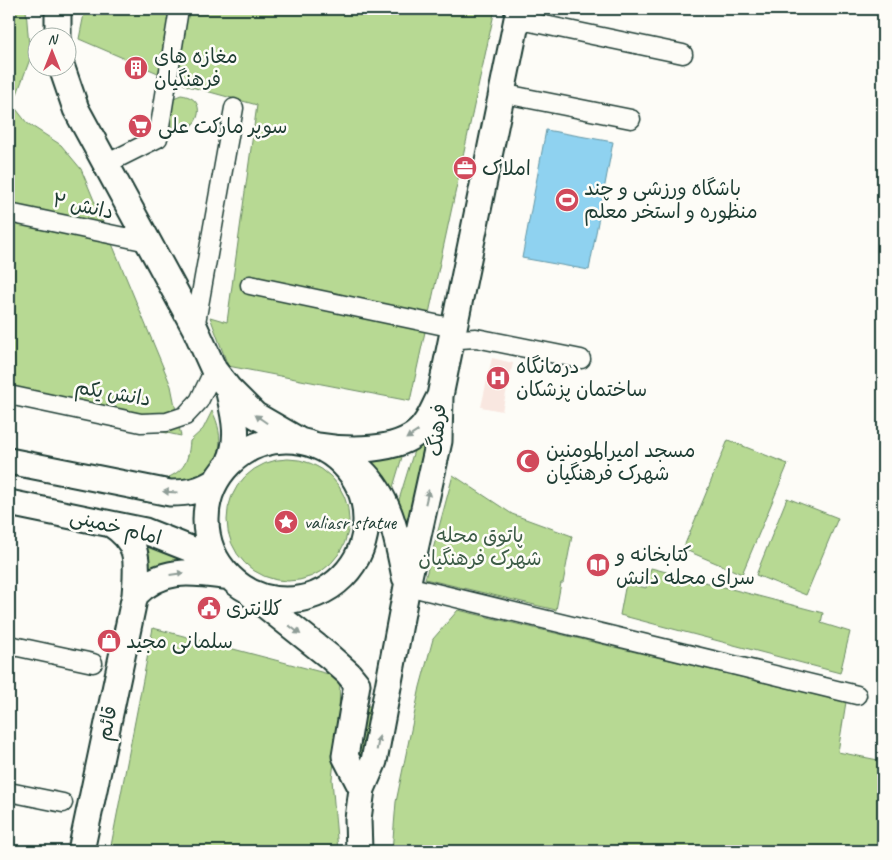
<svg xmlns="http://www.w3.org/2000/svg" width="892" height="860" font-family="Caveat,'Playpen Sans Arabic',sans-serif">
	<rect width="100%" height="100%" fill="#fdfcf7"/>
	<filter id="ink" filterUnits="userSpaceOnUse"><feTurbulence type="fractalNoise" baseFrequency=".02" numOctaves="2"/><feDisplacementMap in="SourceGraphic" scale="10" xChannelSelector="R" yChannelSelector="G"/><feConvolveMatrix kernelMatrix="1 2 1 2 8 2 1 2 1" color-interpolation-filters="sRGB"/></filter>
	<g filter="url(#ink)">
		<path fill="#f9e7e0" d="M 492,358 L 513,363 L 502,411 L 481,407 Z"/>
		<path fill="#b7d993" stroke="#6b8b64" d="M 9,9 L 26,9 L 30,59 L 13,105 L 27,123 L 61,145 L 81,169 L 171,386 L 181,436 L 9,399 Z
			M 85,9 L 495,9 L 410,401 L 228,366 L 210,317 L 227,322 L 257,105 L 188,86 L 79,39 Z
			M 181,95 C 218,99 188,151 166,120 L 171,99 Z
			M 212,411 C 225,435 224,471 191,478 C 181,480 170,480 160,481 C 183,472 188,465 190,441 L 203,429 Z
			M 435,414 L 410,553 L 398,503 L 416,444 Z
			M 728,440 L 788,464 L 742,574 L 683,549 Z
			M 405,447 L 391,494 L 351,455 Z
			M227 520a61 61 0 1 1 122 0a61 61 0 1 1-122 0Z
			M 453,475 L 512,514 L 572,536 L 563,583 L 561,583 L 556,610 L 425,579 Z
			M 787,498 L 838,518 L 806,595 L 756,575 Z
			M 152,541 L 198,565 L 145,573 L 142,544 Z
			M 651,568 L 823,613 L 821,623 L 850,632 L 840,673 L 620,615 L 626,583 L 646,588 Z
			M 458,610 L 846,702 L 838,752 L 883,761 L 883,851 L 392,851 L 396,802 L 420,687 L 433,639 Z
			M 153,628 L 340,677 L 339,718 L 332,779 L 338,851 L 110,851 Z
			M 366,706 L 375,706 L 363,773 L 357,759 Z"/>
		<path fill="#8fd2f0" stroke="#6296a5" d="M 546,130 L 613,142 L 589,270 L 522,258 Z"/>
		<g fill="none" stroke-linecap="round" stroke-linejoin="round">
			<g stroke="#1f3d34" stroke-width="21">
				<path id="street" d="M 516,19 L 683,54
					M 501,93 L 631,119
					M 106,164 L 158,138 L 179,9
					M 9,213 L 148,242
					M 250,285 L 454,328
					M 195,328 L 234,108
					M 450,347 L 460,339 L 476,338 L 581,359
					M 9,395 L 141,423 L 167,422 L 185,416 L 199,401 L 214,370
					M 407,586 L 857,695
					M 9,645 L 93,663
					M 9,792 L 63,803"/>
			</g>
			<g stroke="#1f3d34" stroke-width="29">
				<path id="secondary" d="M 58,38 L 58,9
					M 62,68 L 76,109 L 195,328 L 214,370 L 228,388 L 255,415 L 300,441
					M 228,388 C 234,415 241,438 229,463
					M206 520a80 80 0 1 1 160 0a80 80 0 1 1-160 0Z
					M 319,446 C 348,451 397,452 419,431 C 429,422 433,409 439,398
					M 9,461 L 170,493 C 188,493 201,491 216,481
					M 361,470 C 391,498 397,538 405,577
					M 9,503 L 145,531 L 193,550 L 219,566
					M 135,595 C 163,566 193,572 230,577
					M 252,595 L 330,657 L 348,673 L 357,684 L 345,756 L 362,789
					M 81,851 L 135,595 C 137,563 141,543 111,524
					M 359,851 L 358,819 L 362,789 L 374,761 L 408,581 L 439,441 L 440,396 L 519,9"/>
			</g>
			<use href="#street" stroke="#fdfcf7" stroke-width="18"/>
			<use href="#secondary" stroke="#fdfcf7" stroke-width="25"/>
		</g>
		<defs><path id="oneway-solid" d="M-6-.8H1V-3.2L6.5 0L1 3.2V.8H-6Z" transform="scale(1.25)"/></defs>
		<g fill="#8e9c96">
			<use href="#oneway-solid" transform="translate(261 419) rotate(-145)"/>
			<use href="#oneway-solid" transform="translate(412 435) rotate(147)"/>
			<use href="#oneway-solid" transform="translate(170 492) rotate(-176)"/>
			<use href="#oneway-solid" transform="translate(427 497) rotate(-77)"/>
			<use href="#oneway-solid" transform="translate(177 574) rotate(-8)"/>
			<use href="#oneway-solid" transform="translate(295 630) rotate(38)"/>
			<use href="#oneway-solid" transform="translate(378 743) rotate(-80)"/>
		</g>
	</g>
	<defs>
		<g id="building-disc" transform="scale(1.25)"><circle r="9.5" fill="#d1495b" stroke="#fdfcf7"/><path d="M-4-6H4V6H1V3H-1V6H-4ZM-2.5-4.3h1.7v1.8h-1.7ZM.8-4.3h1.7v1.8H.8ZM-2.5-1h1.7V.8h-1.7ZM.8-1h1.7V.8H.8Z" fill="#fff"/></g>
		<g id="supermarket-disc" transform="scale(1.25)"><circle r="9.5" fill="#d1495b" stroke="#fdfcf7"/><path d="M-6-5.5h2.5l.6 2H6L4.5 2H-2.5L-4.4-4H-6ZM-1.5 3.2a1.3 1.3 0 1 0 .1 0ZM3 3.2a1.3 1.3 0 1 0 .1 0Z" fill="#fff"/></g>
		<g id="office-disc" transform="scale(1.25)"><circle r="9.5" fill="#d1495b" stroke="#fdfcf7"/><path d="M-6-3h4V-5.5h4V-3h4V5H-6ZM-1-4.5V-3h2v-1.5ZM-6 0V1H6V0Z" fill="#fff"/></g>
		<g id="stadium-disc" transform="scale(1.25)"><circle r="9.5" fill="#d1495b" stroke="#fdfcf7"/><path d="M0-5a6.5 5 0 1 0 0 10a6.5 5 0 1 0 0-10ZM-3.5-1.8h7v3.6h-7Z" fill="#fff"/></g>
		<g id="hospital-disc" transform="scale(1.25)"><circle r="9.5" fill="#d1495b" stroke="#fdfcf7"/><path d="M-5-5h3v3.5h4V-5h3V5h-3V1.5h-4V5h-3Z" fill="#fff"/></g>
		<g id="mosque-disc" transform="scale(1.25)"><circle r="9.5" fill="#d1495b" stroke="#fdfcf7"/><path d="M3.5-4.9A6 6 0 1 0 3.5 4.9A5 5 0 1 1 3.5-4.9Z" fill="#fff"/></g>
		<g id="sight-disc" transform="scale(1.25)"><circle r="9.5" fill="#d1495b" stroke="#fdfcf7"/><path d="M0-6L1.8-2.2L6-1.7L2.9 1.2L3.7 5.4L0 3.3L-3.7 5.4L-2.9 1.2L-6-1.7L-1.8-2.2Z" fill="#fff"/></g>
		<g id="library-disc" transform="scale(1.25)"><circle r="9.5" fill="#d1495b" stroke="#fdfcf7"/><path d="M-6-4Q-3-5.5-.7-3.5V5Q-3 3-6 4ZM6-4Q3-5.5 .7-3.5V5Q3 3 6 4Z" fill="#fff"/></g>
		<g id="civic-disc" transform="scale(1.25)"><circle r="9.5" fill="#d1495b" stroke="#fdfcf7"/><path d="M-.6-6.5H3V-4.5H.6V-3L4-1V1h2V6H-6V1h2V-1L-.6-3ZM-1.2 2.5V6h2.4V2.5Z" fill="#fff"/></g>
		<g id="shop-disc" transform="scale(1.25)"><circle r="9.5" fill="#d1495b" stroke="#fdfcf7"/><path d="M-5-2.5h2.3a2.7 3.5 0 0 1 5.4 0H5L5.5 6h-11ZM-1.5-2.5h3a1.5 2.3 0 0 0-3 0Z" fill="#fff"/></g>
	</defs>
	<g fill-rule="evenodd">
		<use href="#building-disc" x="136" y="68"/>
		<use href="#supermarket-disc" x="140" y="126"/>
		<use href="#office-disc" x="465" y="168"/>
		<use href="#stadium-disc" x="567" y="200"/>
		<use href="#hospital-disc" x="498" y="378"/>
		<use href="#mosque-disc" x="528" y="461"/>
		<use href="#sight-disc" x="286" y="522"/>
		<use href="#library-disc" x="598" y="565"/>
		<use href="#civic-disc" x="209" y="608"/>
		<use href="#shop-disc" x="109" y="641"/>
	</g>
	<g text-anchor="middle" dominant-baseline="central" stroke-width="5" stroke-linejoin="round" paint-order="stroke">
		<g font-size="20" fill="#1f3d34" stroke="#fdfcf7" text-anchor="start">
			<text x="154" y="56">مغازه های<tspan x="154" dy="23">فرهنگیان</tspan></text>
			<text x="158" y="126">سوپر مارکت علی</text>
			<text x="482" y="168">املاک</text>
			<text x="584" y="188">باشگاه ورزشی و چند<tspan x="584" dy="23">منظوره و استخر معلم</tspan></text>
			<text x="516" y="366">درمانگاه<tspan x="516" dy="23">ساختمان پزشکان</tspan></text>
			<text x="546" y="450">مسجد امیرالمومنین<tspan x="546" dy="23">شهرک فرهنگیان</tspan></text>
			<text x="304" y="522">valiasr statue</text>
			<text x="616" y="554">کتابخانه و<tspan x="616" dy="23">سرای محله دانش</tspan></text>
			<text x="226" y="608">کلانتری</text>
			<text x="126" y="641">سلمانی مجید</text>
		</g>
		<g font-size="20" fill="#1f3d34" stroke="#fdfcf7">
			<text transform="translate(83 206) rotate(12)">دانش ۲</text>
			<text transform="translate(113 393) rotate(10)">دانش یکم</text>
			<text transform="translate(437 430) rotate(-85)">فرهنگ</text>
			<text transform="translate(116 527) rotate(14)">امام خمینی</text>
			<text transform="translate(107 723) rotate(-78)">قائم</text>
		</g>
		<g font-size="20" fill="#3d5c47" stroke="#fdfcf7">
			<text x="480" y="535">پاتوق محله<tspan x="480" dy="23">شهرک فرهنگیان</tspan></text>
		</g>
	</g>
	<rect width="892" height="860" fill="none" stroke="#fdfcf7" stroke-width="30"/>
	<rect x="15" y="15" width="862" height="830" fill="none" stroke="#1f3d34" stroke-width="2" filter="url(#ink)"/>
	<g transform="translate(52 52)"><circle r="24" fill="#fdfcf7" stroke="#a4b0a9"/>
	<path d="M0-4L9 19L0 12L-9 19Z" fill="#d1495b"/>
	<text y="-8" font-size="14" font-weight="bold" text-anchor="middle" fill="#1f3d34">N</text>
	</g>
</svg>
